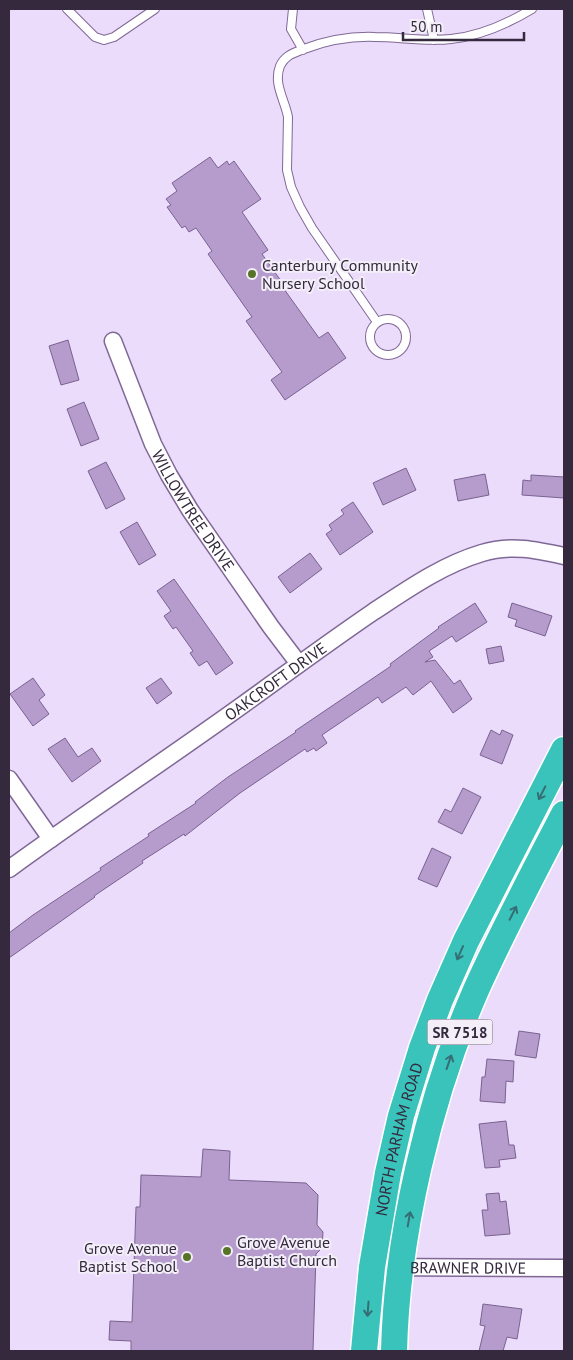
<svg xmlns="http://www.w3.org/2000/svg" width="573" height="1360" font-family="'PT Sans',sans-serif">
	<rect width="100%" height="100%" fill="#ebdcfb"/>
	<path fill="#b59ccd" stroke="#7a6290" d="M 210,157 L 218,168 L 227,161 L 229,165 L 234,161 L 261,199 L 242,212 L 268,250 L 262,254 L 286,288 L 284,289 L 319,338 L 328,332 L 346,358 L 285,400 L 271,380 L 282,372 L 246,321 L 252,317 L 208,254 L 212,251 L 196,228 L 189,232 L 185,226 L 182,228 L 167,207 L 171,205 L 166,199 L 177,191 L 172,183 Z
		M 68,340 L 79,380 L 61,385 L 49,346 Z
		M 84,402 L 99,439 L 81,446 L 67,409 Z
		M 106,462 L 125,499 L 106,509 L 88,471 Z
		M 406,468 L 416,490 L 383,505 L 373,483 Z
		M 485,474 L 489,495 L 458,501 L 454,480 Z
		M 531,475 L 564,477 L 564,498 L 522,495 L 523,480 L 531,481 Z
		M 353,502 L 373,532 L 340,555 L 326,534 L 332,530 L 329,525 L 344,514 L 341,510 Z
		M 137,522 L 156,555 L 139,565 L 120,532 Z
		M 310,553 L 322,569 L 290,593 L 278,577 Z
		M 174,579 L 233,663 L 216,675 L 207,661 L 199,666 L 190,653 L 193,651 L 176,627 L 173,629 L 164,616 L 171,611 L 157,591 Z
		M 475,603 L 487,622 L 456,642 L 452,636 L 429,651 L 433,657 L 425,662 L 435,660 L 454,684 L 460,680 L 472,699 L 467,703 L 453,713 L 431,681 L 413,695 L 406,687 L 382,703 L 378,697 L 322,735 L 327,743 L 316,751 L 314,748 L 307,752 L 305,749 L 240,793 L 185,836 L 184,834 L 142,861 L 143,863 L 94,896 L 95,897 L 9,958 L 9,933 L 33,915 L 101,870 L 100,868 L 149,836 L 148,834 L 196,803 L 195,802 L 228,777 L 296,732 L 295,731 L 391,666 L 390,664 L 439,628 L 438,627 Z
		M 512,603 L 552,616 L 545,636 L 515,626 L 517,620 L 508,617 Z
		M 501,646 L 504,661 L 489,664 L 486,649 Z
		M 33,678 L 45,695 L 39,700 L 49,714 L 33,726 L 10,694 Z
		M 161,678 L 172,693 L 157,704 L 146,688 Z
		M 491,730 L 500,735 L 502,730 L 513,735 L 502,764 L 480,755 Z
		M 65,738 L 78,757 L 92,748 L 101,761 L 72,782 L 48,749 Z
		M 463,788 L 481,797 L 462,834 L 438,822 L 445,809 L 451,812 Z
		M 432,848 L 451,857 L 437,887 L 418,879 Z
		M 519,1031 L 540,1034 L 536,1058 L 515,1055 Z
		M 487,1059 L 514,1061 L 513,1082 L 506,1081 L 505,1103 L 480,1101 L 482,1077 L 485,1077 Z
		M 506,1121 L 509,1145 L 514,1145 L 516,1158 L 499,1160 L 500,1167 L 485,1168 L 479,1124 Z
		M 203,1149 L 230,1151 L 229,1180 L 306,1183 L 318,1195 L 317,1225 L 323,1232 L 322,1248 L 316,1254 L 313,1351 L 131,1351 L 131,1341 L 109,1340 L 110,1321 L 132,1322 L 136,1207 L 140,1207 L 141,1175 L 201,1177 Z
		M 499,1193 L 500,1202 L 506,1201 L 510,1234 L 485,1236 L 482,1210 L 488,1210 L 486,1194 Z
		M 483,1304 L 522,1309 L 517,1339 L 507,1337 L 503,1351 L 479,1351 L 485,1326 L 480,1325 Z"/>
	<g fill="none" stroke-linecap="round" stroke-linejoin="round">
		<g stroke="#806896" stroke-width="10">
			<path id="service" d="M 67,9 L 95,37 L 104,40 L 114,37 L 155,9
				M 293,9 L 291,29 L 303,50
				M 427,9 L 434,40
				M370 337a18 18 0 1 1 36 0a18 18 0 1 1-36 0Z
				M 377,322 L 312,228 L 300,207 L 291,187 L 287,170 L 288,117 C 285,100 273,84 280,66 C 285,55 294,53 304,49 C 328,40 349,36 375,37 C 400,37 426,42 451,39 C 480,36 507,24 532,9"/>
		</g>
		<g stroke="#806896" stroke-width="19">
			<g id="minor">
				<path id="s1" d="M 113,341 L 153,444 L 169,475 L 190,510 L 271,627 L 299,664"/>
				<path d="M 9,779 L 51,839"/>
				<path id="s2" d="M 9,869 C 86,813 166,760 244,704 C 287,673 329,642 373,612 C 408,589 442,565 482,553 C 510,544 537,550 564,556"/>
				<path id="s3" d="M 372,1267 L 564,1268"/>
			</g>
		</g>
		<g stroke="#fff" stroke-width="29">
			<g id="trunk">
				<path id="s4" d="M 364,1351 L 372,1267 L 388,1173 L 401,1116 L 422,1048 L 440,1000 L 466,941 L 564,750"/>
				<path d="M 394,1351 C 397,1234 429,1098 476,990 C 503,930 534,872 564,814"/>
			</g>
		</g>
		<use href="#service" stroke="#fff" stroke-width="8"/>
		<use href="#minor" stroke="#fff" stroke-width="16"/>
		<use href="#trunk" stroke="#3ac3bb" stroke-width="26"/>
	</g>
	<defs><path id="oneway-shaft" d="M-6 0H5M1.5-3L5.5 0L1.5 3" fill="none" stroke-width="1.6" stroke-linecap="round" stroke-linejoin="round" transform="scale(1.25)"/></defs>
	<g stroke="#376e76">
		<use href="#oneway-shaft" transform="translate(542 793) rotate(117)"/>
		<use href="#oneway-shaft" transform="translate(513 913) rotate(-63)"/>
		<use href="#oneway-shaft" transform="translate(460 953) rotate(114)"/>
		<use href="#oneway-shaft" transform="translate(449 1062) rotate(-71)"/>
		<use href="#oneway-shaft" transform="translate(409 1219) rotate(-80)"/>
		<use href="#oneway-shaft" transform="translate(368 1309) rotate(94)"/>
	</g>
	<g fill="#567328" stroke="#f3eef8" stroke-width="2">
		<circle cx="252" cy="274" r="5"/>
		<circle cx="227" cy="1251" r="5"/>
		<circle cx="187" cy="1257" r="5"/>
	</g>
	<g text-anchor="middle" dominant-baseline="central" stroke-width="4" stroke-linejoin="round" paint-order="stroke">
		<rect fill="#f3eef8" stroke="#6d6475" stroke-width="1" x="427.5" y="1019.5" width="65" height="25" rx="4"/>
		<g font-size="15" font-weight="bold" fill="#34293d">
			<text x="460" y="1032">SR 7518</text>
		</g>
		<g font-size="16" fill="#34293d" stroke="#f3eef8" text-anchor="start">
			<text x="262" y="265">Canterbury Community<tspan x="262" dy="18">Nursery School</tspan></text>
			<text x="237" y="1242">Grove Avenue<tspan x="237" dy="18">Baptist Church</tspan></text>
			<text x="177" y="1248" text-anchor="end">Grove Avenue<tspan x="177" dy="18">Baptist School</tspan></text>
		</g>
		<g font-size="16" fill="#34293d" stroke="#f3eef8">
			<text stroke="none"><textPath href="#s1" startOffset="188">WILLOWTREE DRIVE</textPath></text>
			<text stroke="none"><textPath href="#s2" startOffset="326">OAKCROFT DRIVE</textPath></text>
			<text stroke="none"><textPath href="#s4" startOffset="215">NORTH PARHAM ROAD</textPath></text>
			<text stroke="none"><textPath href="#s3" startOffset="96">BRAWNER DRIVE</textPath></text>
		</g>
	</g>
	<rect width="573" height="1360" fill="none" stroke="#34293d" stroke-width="20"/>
	<path d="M403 32v8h121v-8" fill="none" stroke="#34293d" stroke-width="2.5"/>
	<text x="410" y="32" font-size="15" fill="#34293d" stroke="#f3eef8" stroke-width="4" paint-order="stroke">50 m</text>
</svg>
